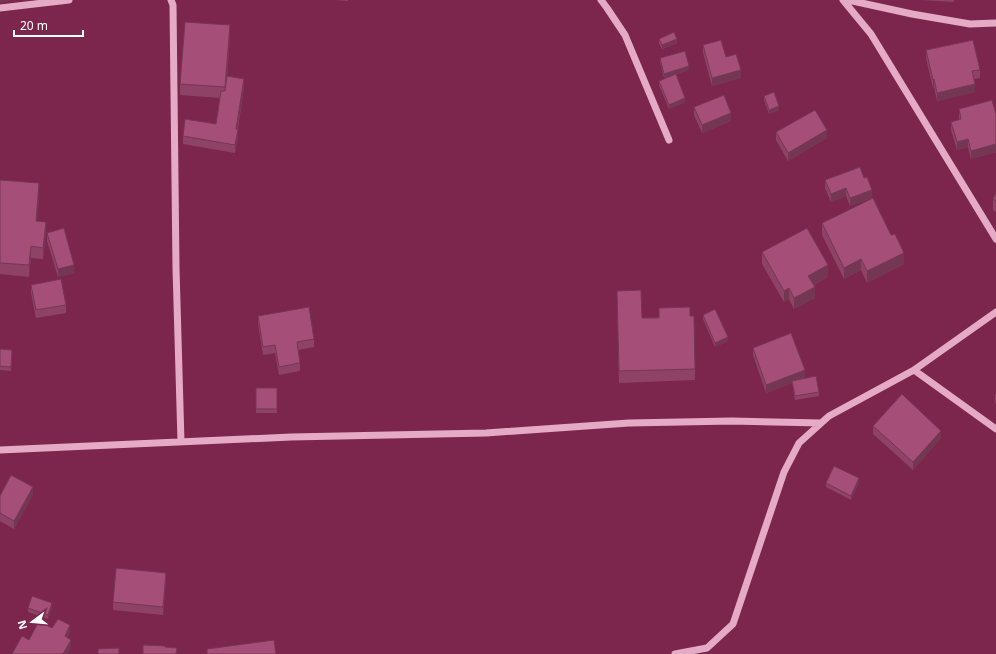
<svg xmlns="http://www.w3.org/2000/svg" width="996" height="654" font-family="'Noto Sans',sans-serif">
	<rect width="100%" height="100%" fill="#7c264d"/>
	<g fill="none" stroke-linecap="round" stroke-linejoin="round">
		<path stroke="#e5abc6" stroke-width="7" d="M 171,0 L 173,5 L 176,268 L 181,442
			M 601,0 L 607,8 L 625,35 L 669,140
			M 843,0 L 871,34 L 996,239
			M 848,0 L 912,14 L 970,24 L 996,23
			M 0,8 L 69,0
			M 914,370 L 996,429
			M 0,450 L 291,437 L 486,433 L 629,423 L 732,421 L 821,423
			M 675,654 L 707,648 L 733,624 L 784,472 L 799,443 L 829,416 L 914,370 L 996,312"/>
	</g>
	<path fill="#8e4366" d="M 335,0 L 348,0 L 348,1 Z
		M 921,0 L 954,0 L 954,2 Z
		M 230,36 L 227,77 L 244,87 L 238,129 L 238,137 L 235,153 L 183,144 L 183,136 L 216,124 L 220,98 L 180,95 L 180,84 Z
		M 659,39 L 677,43 L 662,49 L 659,43 Z
		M 703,45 L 726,57 L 741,78 L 712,86 L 703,53 Z
		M 926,50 L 980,70 L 980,78 L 974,79 L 975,92 L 937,101 L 934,87 L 933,88 L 926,58 Z
		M 660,58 L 689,70 L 664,78 L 660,62 Z
		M 659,81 L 685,102 L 669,109 L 659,85 Z
		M 764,96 L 779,110 L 769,114 L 764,100 Z
		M 694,107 L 731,121 L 702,133 L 694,115 Z
		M 959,109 L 996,114 L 996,152 L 971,159 L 968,147 L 957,150 L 951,130 L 951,122 L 959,120 Z
		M 776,132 L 827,138 L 788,161 L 776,140 Z
		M 0,180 L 39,195 L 37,221 L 46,233 L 43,259 L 31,258 L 29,277 L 0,274 Z
		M 825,180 L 872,198 L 850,206 L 846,196 L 831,202 L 825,188 Z
		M 996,193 L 996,212 L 993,210 L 993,199 Z
		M 822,223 L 904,264 L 867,283 L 861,270 L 844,279 L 822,235 Z
		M 47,233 L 74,273 L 58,277 L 47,241 Z
		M 762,252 L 828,277 L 814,285 L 815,298 L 794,309 L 789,299 L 784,302 L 762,264 Z
		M 31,285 L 66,305 L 66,313 L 36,318 L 31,293 Z
		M 617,302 L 642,318 L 690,316 L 695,369 L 695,380 L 619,383 Z
		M 703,315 L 728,341 L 715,347 L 703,319 Z
		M 258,316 L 314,339 L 314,347 L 298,350 L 300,363 L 300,371 L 279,375 L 275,353 L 263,355 L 258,324 Z
		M 753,348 L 805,378 L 819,392 L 819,396 L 795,400 L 792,383 L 766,393 L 753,355 Z
		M 0,349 L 12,350 L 11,371 L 0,370 Z
		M 256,388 L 277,388 L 277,413 L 256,413 Z
		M 996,394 L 996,404 L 995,403 L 995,395 Z
		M 873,426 L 941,438 L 913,470 L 873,434 Z
		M 859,482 L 851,500 L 826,487 L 826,483 Z
		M 33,495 L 14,529 L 0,521 L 0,496 Z
		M 166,581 L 163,615 L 113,610 L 113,602 Z
		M 52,607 L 48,619 L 28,612 L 28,608 Z"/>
	<path fill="#743753" d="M 0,0 L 12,0 L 0,3 Z
		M 230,25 L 230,36 L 225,99 L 225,87 Z
		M 677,39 L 677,43 L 662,49 L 662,45 Z
		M 689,66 L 689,70 L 664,78 L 664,74 Z
		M 741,70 L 741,78 L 712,86 L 712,78 Z
		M 244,79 L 244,87 L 236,137 L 236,129 Z
		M 934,79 L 934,87 L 933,88 L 933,80 Z
		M 975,84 L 975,92 L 937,101 L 937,93 Z
		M 685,98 L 685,102 L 669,109 L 669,105 Z
		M 779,106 L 779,110 L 769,114 L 769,110 Z
		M 731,113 L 731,121 L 702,133 L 702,125 Z
		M 238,129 L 238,137 L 235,153 L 235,145 Z
		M 827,130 L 827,138 L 788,161 L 788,153 Z
		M 968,139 L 968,147 L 957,150 L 957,142 Z
		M 996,144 L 996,152 L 971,159 L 971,151 Z
		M 39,183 L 39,195 L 36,232 L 36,221 Z
		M 846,188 L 846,196 L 831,202 L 831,194 Z
		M 872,190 L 872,198 L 850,206 L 850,198 Z
		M 46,222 L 46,233 L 43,259 L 43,248 Z
		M 31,246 L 31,258 L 29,277 L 29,265 Z
		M 904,253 L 904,264 L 867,283 L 867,271 Z
		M 861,259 L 861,270 L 844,279 L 844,268 Z
		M 74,265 L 74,273 L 58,277 L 58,269 Z
		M 828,265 L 828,277 L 808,288 L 808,276 Z
		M 815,287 L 815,298 L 794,309 L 794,298 Z
		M 789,288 L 789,299 L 784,302 L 784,291 Z
		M 728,337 L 728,341 L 715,347 L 715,343 Z
		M 805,370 L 805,378 L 792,381 L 792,383 L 766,393 L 766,385 Z
		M 941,431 L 941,438 L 913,470 L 913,462 Z
		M 859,478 L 859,482 L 851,500 L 851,496 Z
		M 33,487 L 33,495 L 14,529 L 14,521 Z
		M 166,573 L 166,581 L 163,615 L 163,607 Z
		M 52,603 L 52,607 L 48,619 L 48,615 Z
		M 70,625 L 70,633 L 65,644 L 65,636 Z
		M 71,640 L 71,648 L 68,654 L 63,654 Z"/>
	<path fill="#a54e77" stroke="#743753" d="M 185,22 L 230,25 L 225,87 L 180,84 Z
		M 674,32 L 677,39 L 662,45 L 659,39 Z
		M 721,40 L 726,57 L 736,54 L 741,70 L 712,78 L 703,45 Z
		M 973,40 L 980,70 L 972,71 L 975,84 L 937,93 L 934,79 L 933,80 L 926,50 Z
		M 685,51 L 689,66 L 664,74 L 660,58 Z
		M 676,74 L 685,98 L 669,105 L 659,81 Z
		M 227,76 L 244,79 L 236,129 L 238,129 L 235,145 L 183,136 L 185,119 L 216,124 L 221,91 L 225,91 Z
		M 774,92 L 779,106 L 769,110 L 764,96 Z
		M 724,95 L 731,113 L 702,125 L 694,107 Z
		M 992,100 L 996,114 L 996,144 L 971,151 L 968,139 L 957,142 L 951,122 L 961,119 L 959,109 Z
		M 815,110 L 827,130 L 788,153 L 776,132 Z
		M 860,167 L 864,178 L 867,177 L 872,190 L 850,198 L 846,188 L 831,194 L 825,180 Z
		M 0,180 L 39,183 L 36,221 L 46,222 L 43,248 L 31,246 L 29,265 L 0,263 Z
		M 996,193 L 996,201 L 993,199 Z
		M 873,198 L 891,235 L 895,234 L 904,253 L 867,271 L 861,259 L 844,268 L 822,223 Z
		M 64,228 L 74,265 L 58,269 L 47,233 Z
		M 807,228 L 828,265 L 808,276 L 815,287 L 794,298 L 789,288 L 784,291 L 762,252 Z
		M 61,279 L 66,305 L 36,310 L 31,285 Z
		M 641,290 L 642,318 L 659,318 L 659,308 L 690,307 L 690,316 L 694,316 L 695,369 L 619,371 L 617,291 Z
		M 309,307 L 314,339 L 297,342 L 300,363 L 279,367 L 275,345 L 263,347 L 258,316 Z
		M 715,309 L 728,337 L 715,343 L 703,315 Z
		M 791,333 L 805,370 L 766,385 L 753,348 Z
		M 0,349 L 12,350 L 11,367 L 0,366 Z
		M 816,376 L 819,392 L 795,396 L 792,381 Z
		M 256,388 L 277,388 L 277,409 L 256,409 Z
		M 902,394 L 941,431 L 913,462 L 873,426 Z
		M 834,466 L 859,478 L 851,496 L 826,483 Z
		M 11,475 L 33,487 L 14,521 L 0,513 L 0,496 Z
		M 116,568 L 166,573 L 163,607 L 113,602 Z
		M 32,596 L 52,603 L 48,615 L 28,608 Z
		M 58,619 L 70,625 L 65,636 L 71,640 L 63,654 L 12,654 L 22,636 L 29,640 L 39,621 L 52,628 Z
		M 274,640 L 276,654 L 207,654 L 207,649 Z
		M 143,645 L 165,646 L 165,647 L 177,648 L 176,654 L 143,654 Z
		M 119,648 L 119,654 L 98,654 L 98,649 Z"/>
	<g transform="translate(32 622) rotate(254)" stroke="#7c264d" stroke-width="3" paint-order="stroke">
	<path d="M0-3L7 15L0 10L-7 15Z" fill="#ffffff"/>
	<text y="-6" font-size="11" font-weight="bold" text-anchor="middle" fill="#ffffff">N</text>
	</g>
	<path d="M14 30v6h69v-6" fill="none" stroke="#ffffff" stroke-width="2"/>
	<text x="20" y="30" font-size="12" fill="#ffffff" stroke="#7c264d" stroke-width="3" paint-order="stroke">20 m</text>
</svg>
